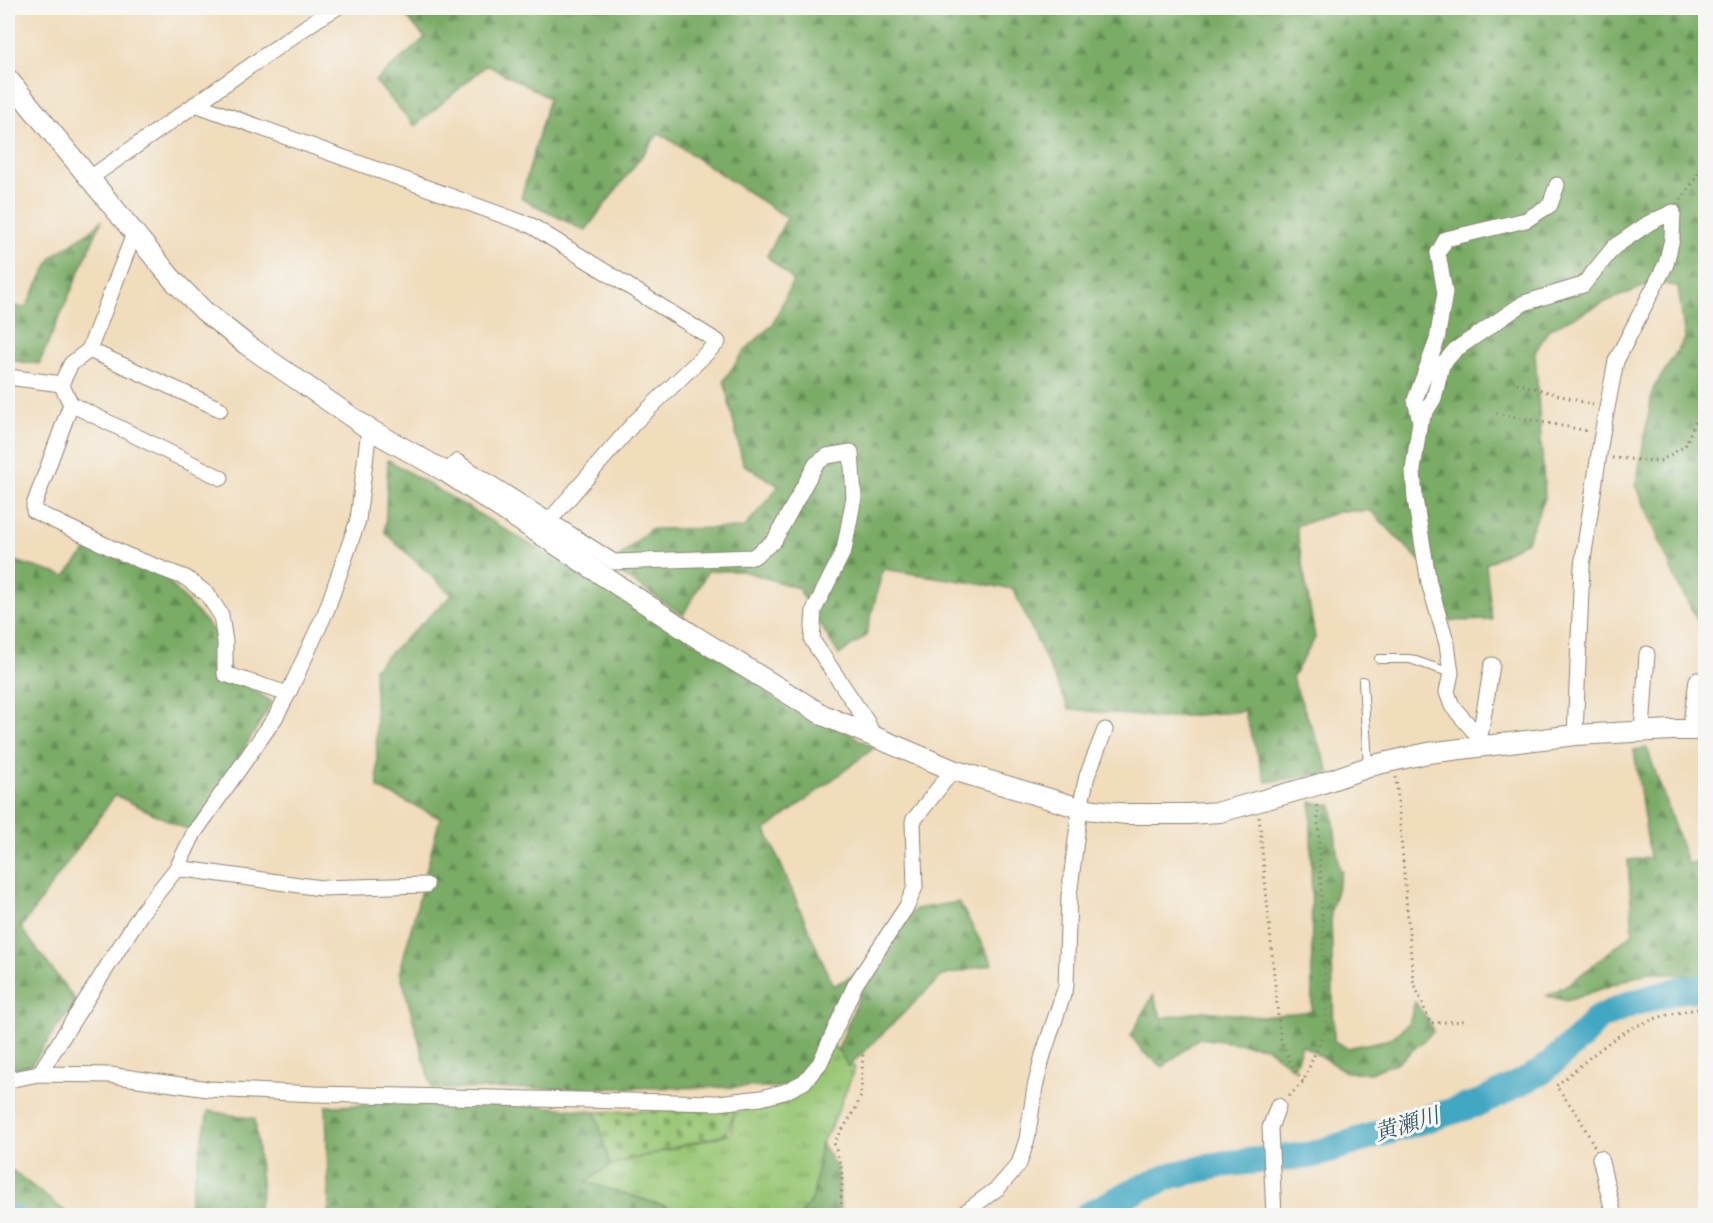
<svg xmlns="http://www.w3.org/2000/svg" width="1713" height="1223" font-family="'Libre Bodoni','Noto Serif JP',serif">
	<defs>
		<pattern id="grass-tufts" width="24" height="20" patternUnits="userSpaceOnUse" patternTransform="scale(1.5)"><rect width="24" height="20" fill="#99c774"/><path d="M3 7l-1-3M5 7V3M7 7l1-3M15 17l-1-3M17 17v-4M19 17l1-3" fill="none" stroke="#7da25f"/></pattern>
		<pattern id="forest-firs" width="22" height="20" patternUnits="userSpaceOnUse" patternTransform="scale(1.5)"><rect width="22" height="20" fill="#7aac66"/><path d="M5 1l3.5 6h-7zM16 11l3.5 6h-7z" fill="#648c54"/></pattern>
		<pattern id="cemetery-stones" width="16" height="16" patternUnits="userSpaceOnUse" patternTransform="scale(1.5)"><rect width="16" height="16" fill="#99c774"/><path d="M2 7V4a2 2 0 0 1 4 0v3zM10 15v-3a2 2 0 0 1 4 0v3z" fill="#7da25f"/></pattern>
	</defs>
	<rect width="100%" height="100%" fill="#f6f6f2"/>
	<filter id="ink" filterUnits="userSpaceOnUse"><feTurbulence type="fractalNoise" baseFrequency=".0167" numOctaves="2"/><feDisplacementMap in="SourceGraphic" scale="12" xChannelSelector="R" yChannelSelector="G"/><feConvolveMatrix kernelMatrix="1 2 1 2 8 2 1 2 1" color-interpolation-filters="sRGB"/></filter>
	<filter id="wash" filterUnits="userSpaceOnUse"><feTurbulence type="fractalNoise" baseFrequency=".008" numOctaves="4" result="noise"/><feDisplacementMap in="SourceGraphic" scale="24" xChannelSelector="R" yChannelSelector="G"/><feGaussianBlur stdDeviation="1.35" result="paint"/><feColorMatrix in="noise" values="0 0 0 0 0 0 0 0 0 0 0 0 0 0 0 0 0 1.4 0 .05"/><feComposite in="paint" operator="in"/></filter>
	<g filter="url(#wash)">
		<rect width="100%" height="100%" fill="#f1dcbb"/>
		<path fill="url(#grass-tufts)" stroke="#627950" stroke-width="1.5" d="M 833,1046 L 855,1068 L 832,1126 L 821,1143 L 814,1196 L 801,1215 L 694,1215 L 585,1182 L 613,1164 L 730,1134 L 734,1113 L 793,1099 Z"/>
		<path fill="url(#forest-firs)" stroke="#526c48" stroke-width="1.5" d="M 399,8 L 1705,8 L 1705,633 L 1677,583 L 1636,485 L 1653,389 L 1685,339 L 1678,286 L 1653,283 L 1605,302 L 1549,329 L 1535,352 L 1545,498 L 1527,541 L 1486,564 L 1492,620 L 1450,621 L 1426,567 L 1371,511 L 1341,511 L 1296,526 L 1315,638 L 1292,678 L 1330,773 L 1266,782 L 1244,711 L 1160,718 L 1069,709 L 1013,589 L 883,569 L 866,636 L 839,655 L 798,588 L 743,571 L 708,571 L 683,615 L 617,571 L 618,558 L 650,529 L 744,528 L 779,486 L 743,464 L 724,380 L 745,350 L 773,324 L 793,280 L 767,256 L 787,218 L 659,133 L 585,231 L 521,198 L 549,98 L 487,65 L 415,126 L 375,81 L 425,38 Z
			M 102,220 L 39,364 L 8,360 L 8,305 L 25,308 L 53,256 L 90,231 Z
			M 388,460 L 874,748 L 766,830 L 833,986 L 863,970 L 795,1087 L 432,1089 L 400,971 L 440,818 L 378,788 L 374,668 L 452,595 L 385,533 Z
			M 88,549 L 153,565 L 213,630 L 232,676 L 272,702 L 194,833 L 115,795 L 21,928 L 76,1001 L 31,1065 L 8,1070 L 8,559 L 65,576 Z
			M 1647,748 L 1688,865 L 1705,857 L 1705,977 L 1649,972 L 1567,1001 L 1547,996 L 1573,981 L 1633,933 L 1628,860 L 1650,858 L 1634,750 Z
			M 1311,802 L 1332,805 L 1339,869 L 1342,871 L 1331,911 L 1334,1041 L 1347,1048 L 1390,1039 L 1409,1023 L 1415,1002 L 1430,1023 L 1433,1032 L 1400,1061 L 1370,1073 L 1346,1072 L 1302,1045 L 1294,1069 L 1266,1047 L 1199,1038 L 1163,1067 L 1144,1053 L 1131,1036 L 1153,995 L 1162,1018 L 1203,1011 L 1262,1017 L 1312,1011 Z
			M 959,902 L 993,964 L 942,976 L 848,1067 L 838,1049 L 868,974 L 915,909 Z
			M 400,1096 L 450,1108 L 460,1097 L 596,1112 L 610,1165 L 586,1182 L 694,1215 L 329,1215 L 326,1106 L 374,1105 Z
			M 208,1111 L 255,1119 L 262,1192 L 256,1215 L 187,1215 Z
			M 821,1143 L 838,1170 L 840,1215 L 801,1215 L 813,1196 Z
			M 8,1167 L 70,1215 L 8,1215 Z"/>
		<path fill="url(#cemetery-stones)" stroke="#627950" stroke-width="1.5" d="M 735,1109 L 726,1134 L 610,1165 L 596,1112 Z"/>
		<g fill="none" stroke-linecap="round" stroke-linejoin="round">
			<path stroke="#43a7c3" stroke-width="4.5" d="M 8,1205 L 33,1216"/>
			<path stroke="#43a7c3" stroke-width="27" d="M 1086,1216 L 1132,1192 L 1173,1175 L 1224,1164 L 1311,1155 L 1482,1102 L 1541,1072 L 1581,1037 L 1597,1019 L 1630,1004 L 1680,990 L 1706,988"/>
		</g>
	</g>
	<g filter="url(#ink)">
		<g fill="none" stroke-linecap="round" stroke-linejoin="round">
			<g stroke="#8e8473" stroke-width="10">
				<path id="service" d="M 1379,659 L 1410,659 L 1451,673
					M 1363,681 L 1368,766"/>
			</g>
			<g stroke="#8e8473" stroke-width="17">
				<path id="minor" d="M 195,104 L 532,226 L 718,342 L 634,423 L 550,520
					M 90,178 L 316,20 L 336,8
					M 134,234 L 89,350 L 220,409
					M 8,377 L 61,384 L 71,404
					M 61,384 L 71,364 L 89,350
					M 1420,421 L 1434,398 L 1442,365 L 1455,350 L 1524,303 L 1583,285 L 1614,247 L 1649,223 L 1673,212 L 1672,239 L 1666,264 L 1616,361 L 1602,434 L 1582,566 L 1575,735
					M 446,472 L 457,462 L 614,562 L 753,557 L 774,541 L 816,464 L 827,456 L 851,452 L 854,497 L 844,550 L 814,610 L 812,640 L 867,722 L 874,737
					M 221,478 L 71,404 L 34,505 L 34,511 L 126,555 L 186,578 L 207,594 L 221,615 L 225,642 L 225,674 L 288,694
					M 1690,730 L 1697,680
					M 1642,731 L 1647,654
					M 1480,736 L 1492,665
					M 1486,745 L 1452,706 L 1447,692 L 1451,673 L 1447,644 L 1429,583 L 1415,499 L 1413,470 L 1420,421 L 1415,400 L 1437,340 L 1445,293 L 1438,253 L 1446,239 L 1526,220 L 1550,205 L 1557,185
					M 177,868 L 321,888 L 426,885
					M 39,1074 L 142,912 L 177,868 L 194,833 L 275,718 L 288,694 L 327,609 L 358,520 L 369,429
					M 8,1080 L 39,1074 L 110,1075 L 208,1089 L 315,1094 L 718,1103 L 761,1098 L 784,1092 L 804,1082 L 820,1063 L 855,985 L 907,906 L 915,887 L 913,821 L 953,770
					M 1600,1158 L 1614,1216
					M 960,1216 L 998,1188 L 1019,1164 L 1027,1139 L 1035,1087 L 1043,1055 L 1066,986 L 1069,896 L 1080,808 L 1087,776 L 1105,730
					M 1274,1216 L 1270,1128 L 1278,1106"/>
			</g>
			<g stroke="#8e8473" stroke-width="22">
				<path id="tertiary" d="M 8,79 L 173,280 L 204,311 L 247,345 L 369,429 L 446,472 L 693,635 L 823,715 L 953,770 L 1080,808 L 1126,814 L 1188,814 L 1220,812 L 1317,785 L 1374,765 L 1428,753 L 1575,735 L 1672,730 L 1706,730"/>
			</g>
			<path stroke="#8e8473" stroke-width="3" stroke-dasharray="1.5 4.5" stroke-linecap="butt" d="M 1681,200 L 1696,178 L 1706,157
				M 1517,383 L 1593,405
				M 1496,413 L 1588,431
				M 1612,458 L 1660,461 L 1685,446 L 1706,395
				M 1396,777 L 1413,980 L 1430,1023 L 1464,1021
				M 1259,817 L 1280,1037 L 1291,1065 L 1303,1082
				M 1289,1096 L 1303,1082 L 1327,1025 L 1317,801
				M 1594,1146 L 1579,1117 L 1556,1086 C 1575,1070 1594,1053 1614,1039 C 1640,1020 1674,1012 1706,1008
				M 842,1216 C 840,1204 842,1193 842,1181 C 842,1167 838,1156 834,1143 L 855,1110 L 861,1096 L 863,1051"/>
			<use href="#service" stroke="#fff" stroke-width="8"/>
			<use href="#minor" stroke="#fff" stroke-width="15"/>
			<use href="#tertiary" stroke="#fff" stroke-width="20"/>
		</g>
	</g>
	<g text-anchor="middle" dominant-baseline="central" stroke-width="6" stroke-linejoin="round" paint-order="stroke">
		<g font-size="22" font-style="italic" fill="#355d68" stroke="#f6f6f2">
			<text transform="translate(1407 1125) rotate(-17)">黄瀬川</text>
		</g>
	</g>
	<rect width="1713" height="1223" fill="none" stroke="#f6f6f2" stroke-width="30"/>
</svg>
